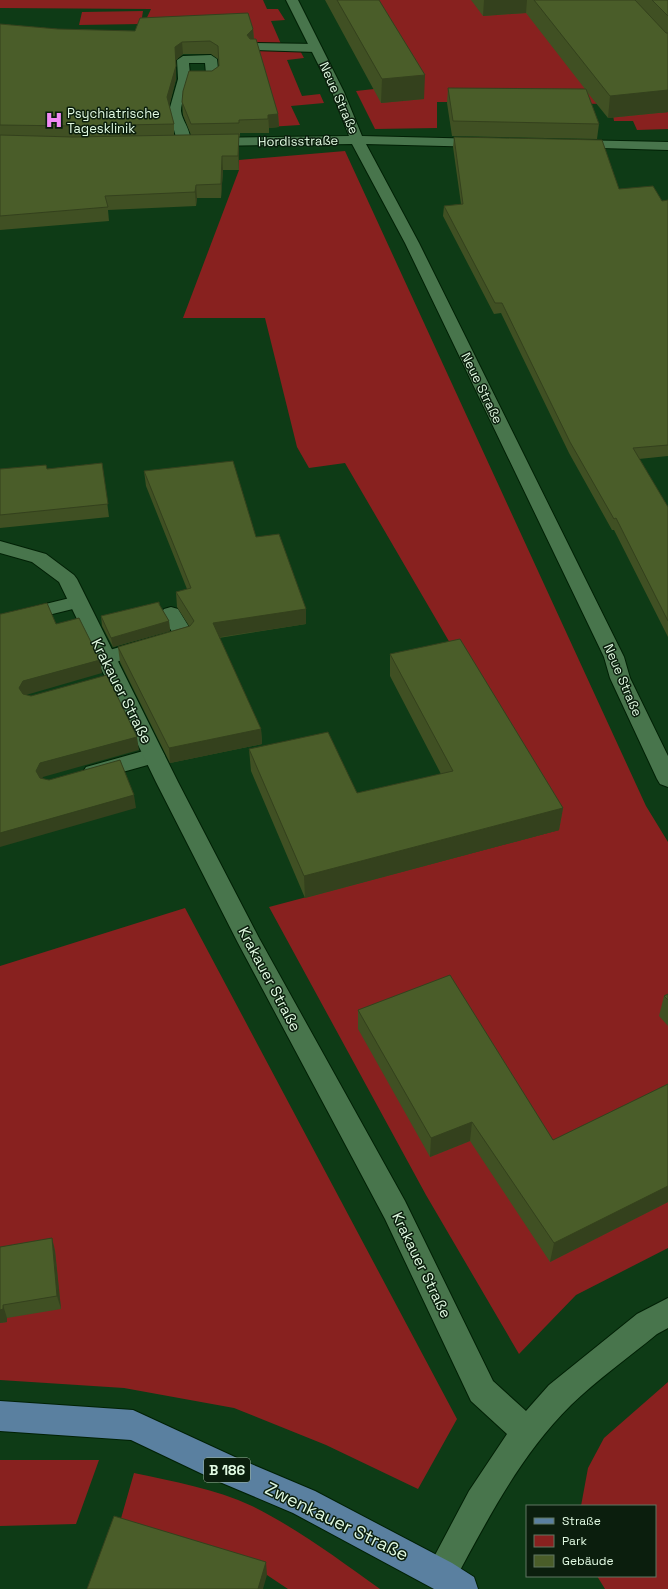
<svg xmlns="http://www.w3.org/2000/svg" width="668" height="1589" font-family="'Space Grotesk',sans-serif">
	<rect width="100%" height="100%" fill="#0e3b16"/>
	<path fill="#88211f" d="M 0,0 L 263,0 L 267,9 L 278,9 L 285,20 L 271,21 L 281,44 L 296,43 L 304,58 L 287,60 L 302,96 L 320,94 L 324,103 L 291,106 L 300,125 L 268,127 L 255,47 L 141,30 L 151,9 L 0,8 Z
		M 364,0 L 541,0 L 657,113 L 668,112 L 668,129 L 637,130 L 633,121 L 614,121 L 611,104 L 453,102 L 437,102 L 437,128 L 375,129 L 356,91 L 374,89 Z
		M 143,11 L 141,24 L 79,25 L 82,12 Z
		M 345,151 L 646,806 L 668,842 L 668,1248 L 576,1295 L 519,1354 L 426,1195 L 269,907 L 559,830 L 345,463 L 309,468 L 297,447 L 265,318 L 183,318 L 239,170 L 239,160 Z
		M 185,908 L 457,1419 L 418,1489 L 326,1445 L 234,1408 L 124,1388 L 0,1380 L 0,966 Z
		M 668,1382 L 668,1589 L 605,1589 L 597,1576 L 655,1576 L 655,1506 L 581,1506 L 588,1468 L 604,1438 Z
		M 0,1460 L 99,1460 L 76,1524 L 0,1526 Z
		M 134,1473 C 172,1481 216,1489 252,1506 C 298,1529 338,1559 380,1589 L 288,1589 L 267,1575 L 118,1529 Z"/>
	<g fill="none" stroke-linecap="round" stroke-linejoin="round">
		<g stroke="#002005" stroke-width="2">
			<path id="lane" d="M 255,43 L 316,44 L 322,48 L 316,52 L 251,50 L 249,47 Z
				M 211,55 L 217,59 L 219,78 L 213,82 L 189,83 C 187,91 181,102 181,111 C 182,122 195,134 188,145 L 178,145 L 169,111 L 178,79 L 177,60 L 183,56 ZM 189,63 L 205,63 L 206,74 L 190,75 Z
				M 78,596 L 85,598 L 88,602 L 85,606 L 20,622 L 13,620 L 10,616 L 13,612 Z
				M 171,607 L 178,609 L 194,635 L 191,640 L 106,665 L 99,663 L 96,658 L 99,653 L 172,632 L 161,613 L 164,609 Z
				M 154,748 L 162,751 L 165,756 L 162,761 L 94,780 L 86,777 L 83,772 L 86,767 Z"/>
		</g>
		<g stroke="#002005" stroke-width="2">
			<path id="street" d="M 286,0 L 298,0 L 344,92 L 362,136 L 483,139 L 488,140 L 490,143 L 488,146 L 483,147 L 366,144 L 419,243 L 624,657 L 630,678 L 668,756 L 668,787 L 660,784 L 657,779 L 610,678 L 604,657 L 405,243 L 352,144 L 209,146 L 204,145 L 202,142 L 204,139 L 209,138 L 349,136 L 332,92 Z
				M 573,140 L 668,142 L 668,150 L 568,147 L 566,144 L 568,141 Z
				M 0,541 L 46,554 L 74,575 L 77,579 L 178,782 L 259,938 L 405,1201 L 493,1381 L 526,1411 L 549,1385 L 637,1314 L 668,1298 L 668,1328 L 657,1334 C 629,1357 597,1380 571,1405 C 519,1456 486,1523 452,1585 L 444,1589 L 430,1585 L 425,1574 L 469,1491 L 507,1434 L 471,1401 L 385,1219 L 238,943 L 156,782 L 59,582 L 32,562 L 0,553 Z"/>
		</g>
		<g stroke="#002005" stroke-width="2">
			<path id="primary" d="M 0,1401 L 133,1410 L 237,1458 L 315,1491 L 452,1563 L 474,1577 L 478,1589 L 434,1589 L 293,1513 L 215,1480 L 131,1440 L 0,1431 Z"/>
		</g>
		<use href="#lane" fill="#48754c" fill-rule="evenodd"/>
		<use href="#street" fill="#48754c" fill-rule="evenodd"/>
		<use href="#primary" fill="#5a80a0" fill-rule="evenodd"/>
	</g>
	<path fill="#405023" fill-rule="evenodd" d="M 325,0 L 379,0 L 424,99 L 381,103 Z
		M 471,0 L 668,0 L 668,112 L 608,118 L 587,92 L 599,124 L 597,139 L 452,136 L 447,103 L 448,88 L 585,89 L 526,13 L 483,16 Z
		M 0,24 L 58,29 L 135,31 L 253,29 L 254,39 L 278,114 L 279,127 L 269,128 L 269,133 L 240,133 L 240,136 L 239,137 L 239,170 L 223,170 L 221,198 L 197,198 L 196,206 L 108,210 L 109,221 L 0,230 ZM 183,54 L 211,54 L 218,59 L 219,66 L 212,71 L 182,102 L 183,115 L 191,135 L 174,135 L 174,124 L 169,106 L 176,79 L 176,60 Z
		M 454,137 L 619,189 L 662,201 L 668,200 L 668,456 L 639,459 L 668,507 L 668,637 L 614,530 L 612,530 L 569,453 L 501,313 L 494,314 L 443,216 L 444,206 L 461,204 L 453,147 Z
		M 102,463 L 109,517 L 0,528 L 0,469 L 47,469 Z
		M 144,471 L 256,537 L 306,624 L 219,638 L 261,729 L 262,744 L 170,763 L 120,662 L 118,647 L 189,626 L 177,607 L 176,592 L 187,589 L 146,486 Z
		M 159,602 L 160,606 L 169,621 L 170,631 L 113,647 L 102,626 L 101,616 Z
		M 390,654 L 563,808 L 559,830 L 305,898 L 251,771 L 249,749 L 357,793 L 441,774 L 390,676 Z
		M 668,994 L 668,1026 L 659,1016 L 664,996 Z
		M 358,1010 L 553,1140 L 668,1084 L 668,1202 L 550,1262 L 470,1141 L 430,1157 L 358,1029 Z
		M 52,1238 L 55,1251 L 61,1309 L 7,1318 L 7,1322 L 0,1323 L 0,1247 Z"/>
	<path fill="#34411d" d="M 484,0 L 527,0 L 526,13 L 483,16 Z
		M 253,29 L 254,42 L 247,35 Z
		M 182,42 L 183,54 L 176,60 L 176,79 L 168,111 L 167,97 L 175,47 Z
		M 425,75 L 424,99 L 381,103 L 382,79 Z
		M 668,90 L 668,112 L 608,118 L 610,96 Z
		M 278,114 L 279,127 L 269,128 L 268,115 Z
		M 239,134 L 239,170 L 238,156 Z
		M 222,156 L 223,170 L 221,198 L 221,184 Z
		M 196,185 L 197,198 L 196,206 L 195,192 Z
		M 306,609 L 306,624 L 214,638 L 213,623 Z
		M 169,621 L 170,631 L 113,647 L 111,638 Z
		M 100,660 L 102,673 L 26,695 L 22,702 L 19,688 L 23,681 Z
		M 261,729 L 262,744 L 170,763 L 169,748 Z
		M 137,737 L 139,750 L 43,777 L 39,785 L 36,771 L 40,763 Z
		M 134,795 L 136,808 L 0,847 L 0,833 Z
		M 563,808 L 559,830 L 305,898 L 304,876 Z
		M 472,1122 L 470,1141 L 430,1157 L 431,1138 Z
		M 668,1186 L 668,1202 L 550,1262 L 554,1243 Z
		M 52,1238 L 55,1251 L 61,1309 L 57,1296 Z
		M 3,1305 L 7,1318 L 7,1322 L 0,1323 L 0,1310 Z
		M 266,1562 L 267,1575 L 263,1589 L 258,1589 Z"/>
	<path fill="#4a5d29" stroke="#34411d" d="M 337,0 L 379,0 L 425,75 L 382,79 Z
		M 534,0 L 635,0 L 666,33 L 668,33 L 668,90 L 610,96 Z
		M 652,0 L 668,0 L 668,16 Z
		M 248,13 L 253,29 L 247,35 L 250,39 L 256,39 L 278,114 L 268,115 L 268,119 L 239,120 L 239,123 L 191,124 L 182,102 L 183,91 L 189,71 L 212,71 L 219,66 L 218,46 L 210,41 L 182,42 L 175,47 L 176,66 L 167,97 L 174,124 L 73,126 L 0,125 L 0,24 L 58,29 L 135,31 L 140,18 Z
		M 448,88 L 586,89 L 599,124 L 453,121 Z
		M 239,134 L 238,156 L 222,156 L 221,184 L 196,185 L 195,192 L 105,196 L 108,207 L 0,216 L 0,135 L 73,137 Z
		M 454,137 L 602,140 L 619,189 L 653,186 L 662,201 L 668,200 L 668,445 L 633,448 L 668,507 L 668,621 L 616,518 L 614,519 L 570,442 L 502,303 L 495,303 L 444,206 L 463,204 Z
		M 233,461 L 256,537 L 279,534 L 306,609 L 213,623 L 261,729 L 169,748 L 118,647 L 190,626 L 194,621 L 176,592 L 191,588 L 144,471 Z
		M 102,463 L 108,504 L 0,515 L 0,469 L 46,465 L 47,469 Z
		M 159,602 L 159,604 L 169,621 L 111,638 L 101,616 Z
		M 47,603 L 56,624 L 79,618 L 100,660 L 23,681 L 19,688 L 23,694 L 31,696 L 107,675 L 137,737 L 40,763 L 36,771 L 40,778 L 49,780 L 120,760 L 134,795 L 0,833 L 0,614 L 1,614 Z
		M 460,639 L 563,808 L 304,876 L 249,749 L 328,732 L 357,793 L 453,771 L 390,654 Z
		M 450,975 L 553,1140 L 668,1084 L 668,1186 L 554,1243 L 472,1122 L 431,1138 L 358,1010 Z
		M 668,994 L 668,1000 L 664,996 Z
		M 52,1238 L 57,1296 L 3,1305 L 3,1309 L 0,1310 L 0,1247 Z
		M 114,1516 L 266,1562 L 258,1589 L 87,1589 Z"/>
	<defs>
		<g id="hospital-bare" transform="scale(1.38)"><path d="M-5-5h3v3.5h4V-5h3V5h-3V1.5h-4V5h-3Z" fill="#f18af4" stroke="#0b1e0d" stroke-width="2.5" paint-order="stroke"/></g>
	</defs>
	<g fill-rule="evenodd">
		<use href="#hospital-bare" x="54" y="120"/>
	</g>
	<g text-anchor="middle" dominant-baseline="central" stroke-width="3" stroke-linejoin="round" paint-order="stroke">
		<g font-size="13" fill="#e1fae2" stroke="#0b1e0d">
			<text transform="translate(339 98) rotate(66)">Neue Straße</text>
			<text transform="translate(298 141) rotate(-1)">Hordisstraße</text>
			<text transform="translate(482 388) rotate(64)">Neue Straße</text>
			<text transform="translate(623 680) rotate(67)">Neue Straße</text>
		</g>
		<g font-size="13" fill="#e1fae2" stroke="#0b1e0d" text-anchor="start">
			<text x="67" y="113">Psychiatrische<tspan x="67" dy="15">Tagesklinik</tspan></text>
		</g>
		<rect fill="#0b1e0d" stroke="#a1b8a2" stroke-width="1" x="204" y="1458" width="46" height="24" rx="3"/>
		<g font-size="14" font-weight="bold" fill="#e1fae2">
			<text x="227" y="1470">B 186</text>
		</g>
		<g font-size="15" fill="#e1fae2" stroke="#0b1e0d">
			<text transform="translate(122 691) rotate(63)">Krakauer Straße</text>
			<text transform="translate(270 979) rotate(62)">Krakauer Straße</text>
			<text transform="translate(422 1265) rotate(64)">Krakauer Straße</text>
		</g>
		<g font-size="18" fill="#e1fae2" stroke="#0b1e0d">
			<text transform="translate(337 1521) rotate(26)">Zwenkauer Straße</text>
		</g>
	</g>
	<rect x="526" y="1505" width="130" height="72" fill="#0b1e0d" stroke="#617662"/>
	<rect x="534" y="1518" width="20" height="6" fill="#5a80a0" stroke="#617662"/>
	<text x="562" y="1525" font-size="12" fill="#e1fae2">Straße</text>
	<rect x="534" y="1535" width="20" height="12" fill="#88211f" stroke="#617662"/>
	<text x="562" y="1545" font-size="12" fill="#e1fae2">Park</text>
	<rect x="534" y="1555" width="20" height="12" fill="#4a5d29" stroke="#617662"/>
	<text x="562" y="1565" font-size="12" fill="#e1fae2">Gebäude</text>
</svg>
